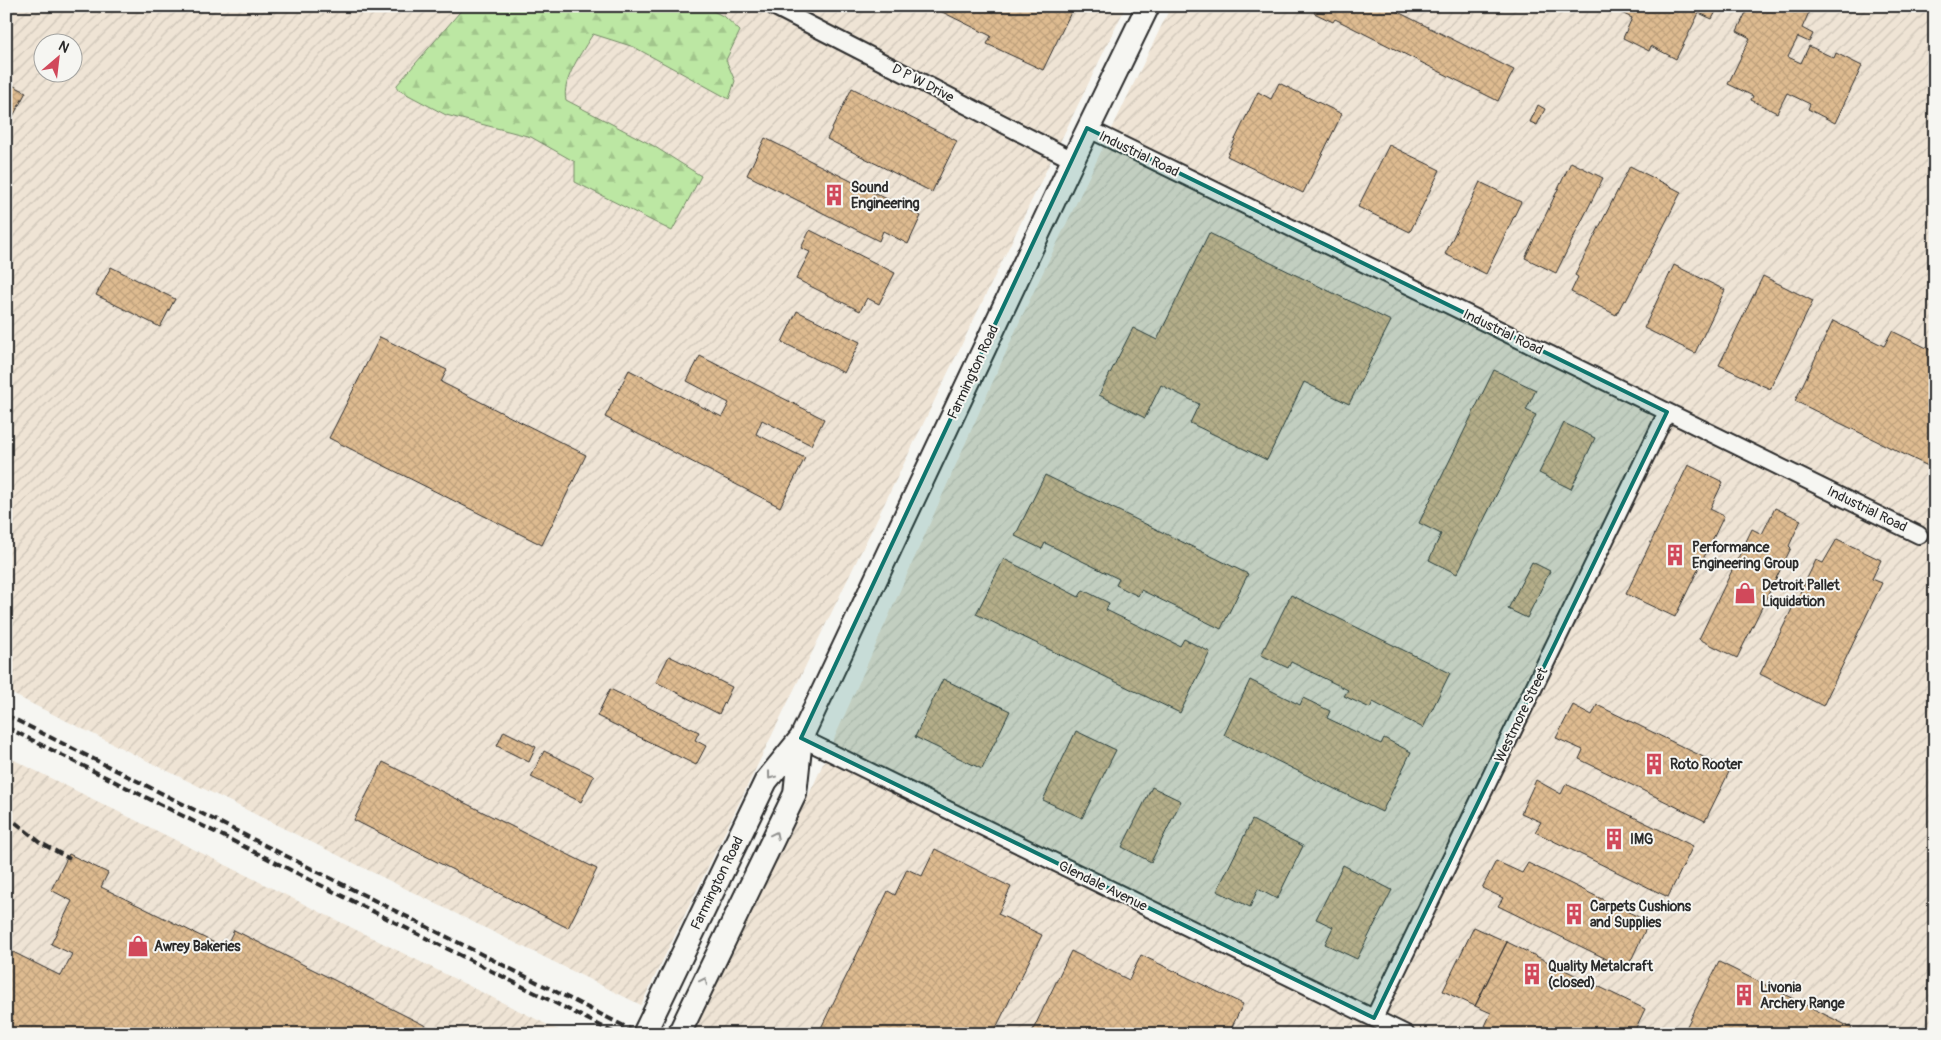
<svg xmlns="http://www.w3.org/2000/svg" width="1941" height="1040" font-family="Pangolin,sans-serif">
	<defs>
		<pattern id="industrial-furrows" width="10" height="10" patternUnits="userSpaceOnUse" patternTransform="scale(1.25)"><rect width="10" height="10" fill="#efe4d5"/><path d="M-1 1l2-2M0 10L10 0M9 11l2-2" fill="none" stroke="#cdc4b7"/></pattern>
		<pattern id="forest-firs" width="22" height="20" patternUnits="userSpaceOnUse" patternTransform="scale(1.25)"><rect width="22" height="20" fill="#bce7a3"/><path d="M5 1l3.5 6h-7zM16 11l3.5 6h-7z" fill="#a2c68c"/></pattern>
		<pattern id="building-cross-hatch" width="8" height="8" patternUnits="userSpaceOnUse" patternTransform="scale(1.25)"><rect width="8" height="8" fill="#debb90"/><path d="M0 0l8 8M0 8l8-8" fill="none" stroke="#bfa17c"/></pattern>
	</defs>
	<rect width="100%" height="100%" fill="#f6f6f2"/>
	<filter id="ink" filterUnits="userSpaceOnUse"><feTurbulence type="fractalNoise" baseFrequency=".02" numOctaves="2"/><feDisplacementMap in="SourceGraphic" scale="10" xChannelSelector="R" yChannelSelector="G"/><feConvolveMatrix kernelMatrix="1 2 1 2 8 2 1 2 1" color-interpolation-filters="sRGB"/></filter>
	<g filter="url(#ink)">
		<path fill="url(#industrial-furrows)" fill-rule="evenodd" d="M 6,6 L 1126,6 L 641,1005 L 6,691 ZM 42,42 L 72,42 L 72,72 L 42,72 Z
			M 1171,6 L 1935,6 L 1935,1034 L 691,1034 L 814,784 L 1023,314 Z
			M 6,756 L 566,1034 L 6,1034 Z"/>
		<path fill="url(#forest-firs)" stroke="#748967" d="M 465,6 L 703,6 L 725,17 L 740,31 L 726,60 L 735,81 L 729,99 L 634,47 L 593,34 C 583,50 561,81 566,100 L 652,145 L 701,176 L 672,231 L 575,182 L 575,162 L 531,137 L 446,115 L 397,89 L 397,85 Z"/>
		<path fill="url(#building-cross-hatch)" stroke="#2b2b2b" d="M 930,6 L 1074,6 L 1043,70 L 987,44 L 991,36 Z
			M 1317,6 L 1386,6 L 1514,70 L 1498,101 L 1335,19 L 1333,22 L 1314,13 Z
			M 1596,6 L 1719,6 L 1712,19 L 1699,13 L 1676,59 L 1651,46 L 1649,51 L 1623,38 L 1632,18 L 1609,7 L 1607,12 Z
			M 1749,6 L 1803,6 L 1810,10 L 1802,28 L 1813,34 L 1809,42 L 1798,37 L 1788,57 L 1801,63 L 1809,46 L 1834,58 L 1836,53 L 1862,66 L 1835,123 L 1808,109 L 1810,104 L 1787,93 L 1777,113 L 1751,100 L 1753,96 L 1728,84 L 1750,38 L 1737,31 Z
			M 6,82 L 26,92 L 9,124 L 6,122 Z
			M 1279,83 L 1342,114 L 1303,193 L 1227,156 L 1258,92 L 1271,99 Z
			M 852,88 L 957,141 L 932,192 L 827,139 Z
			M 1538,105 L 1545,109 L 1537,125 L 1530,122 Z
			M 765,138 L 921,216 L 908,244 L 883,231 L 879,241 L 747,175 Z
			M 1389,145 L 1440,170 L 1410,232 L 1358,207 Z
			M 1571,162 L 1603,178 L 1556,273 L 1525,258 Z
			M 1630,166 L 1681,192 L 1626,301 L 1624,300 L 1616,315 L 1571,292 L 1578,277 L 1575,275 Z
			M 1480,182 L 1521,202 L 1486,274 L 1445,254 Z
			M 810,230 L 895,273 L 879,304 L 867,298 L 860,311 L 796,279 L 810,252 L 801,248 Z
			M 1209,233 L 1391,321 L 1349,404 L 1304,382 L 1267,460 L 1190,423 L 1199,404 L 1161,385 L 1145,418 L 1099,395 L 1133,328 L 1157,340 Z
			M 1674,265 L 1725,290 L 1695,353 L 1644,328 Z
			M 111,267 L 175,299 L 160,327 L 96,295 Z
			M 1763,276 L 1813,301 L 1770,389 L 1719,365 Z
			M 797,311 L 860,342 L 844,373 L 782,342 Z
			M 1833,321 L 1884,346 L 1892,331 L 1935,352 L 1934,469 L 1795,401 Z
			M 380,337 L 447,370 L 441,382 L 586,455 L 542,545 L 329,438 Z
			M 700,356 L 824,419 L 811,445 L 762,420 L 756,434 L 805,458 L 780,507 L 605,417 L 629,370 L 722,417 L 729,403 L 687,381 Z
			M 1494,370 L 1536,390 L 1526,410 L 1536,415 L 1457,574 L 1429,560 L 1441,534 L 1419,523 Z
			M 1564,423 L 1595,438 L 1571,489 L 1539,473 Z
			M 1688,465 L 1723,482 L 1710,509 L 1724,516 L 1675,617 L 1626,594 Z
			M 1045,475 L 1248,574 L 1221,629 L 1141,590 L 1138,596 L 1116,585 L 1119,579 L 1045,543 L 1042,549 L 1015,536 Z
			M 1775,508 L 1801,520 L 1789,546 L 1791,548 L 1737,658 L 1699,639 L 1752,529 L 1762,534 Z
			M 1837,539 L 1881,560 L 1872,579 L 1882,583 L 1823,706 L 1760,674 L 1816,560 L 1823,563 Z
			M 1004,559 L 1079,597 L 1083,590 L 1109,603 L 1106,610 L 1180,646 L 1184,639 L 1210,652 L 1180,713 L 976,614 Z
			M 1532,562 L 1550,571 L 1527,618 L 1508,609 Z
			M 1291,595 L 1450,673 L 1423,728 L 1373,702 L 1370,708 L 1344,696 L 1348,690 L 1291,662 L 1288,668 L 1261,655 Z
			M 669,656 L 732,687 L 719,714 L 656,682 Z
			M 943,679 L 1010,711 L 982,769 L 915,737 Z
			M 1250,680 L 1300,705 L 1303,698 L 1330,711 L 1327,718 L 1381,744 L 1384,738 L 1411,752 L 1382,812 L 1224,735 Z
			M 610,689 L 699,732 L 695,740 L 706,746 L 696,765 L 597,716 Z
			M 1573,705 L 1592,715 L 1597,705 L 1730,770 L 1705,821 L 1579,759 L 1583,750 L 1556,738 Z
			M 504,731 L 536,747 L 529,762 L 497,746 Z
			M 1076,731 L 1116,750 L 1082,818 L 1043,800 Z
			M 544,751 L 594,776 L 581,802 L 531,777 Z
			M 383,762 L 597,869 L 568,928 L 354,820 Z
			M 1536,780 L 1561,794 L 1566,784 L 1693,846 L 1668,897 L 1535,832 L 1541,822 L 1521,813 Z
			M 1152,787 L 1181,801 L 1151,862 L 1122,847 Z
			M 1252,820 L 1303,846 L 1277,899 L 1258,889 L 1250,907 L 1217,891 Z
			M 935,849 L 1011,887 L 998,914 L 1042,935 L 993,1034 L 818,1034 L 888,891 L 895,895 L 907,869 L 922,876 Z
			M 69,854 L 108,873 L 101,887 L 225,948 L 234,930 L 442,1034 L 6,1034 L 6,961 L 11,951 L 61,976 L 72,954 L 51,944 L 72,901 L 51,890 Z
			M 1496,861 L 1522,873 L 1528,863 L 1649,922 L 1627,969 L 1498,906 L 1503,898 L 1482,888 Z
			M 1343,865 L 1392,890 L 1357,959 L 1325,944 L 1333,927 L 1316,919 Z
			M 1474,927 L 1507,942 L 1475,1006 L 1443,991 Z
			M 1507,942 L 1645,1009 L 1633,1034 L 1502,1034 L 1485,1026 L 1491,1013 L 1475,1006 Z
			M 1071,951 L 1129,980 L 1141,955 L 1243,1004 L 1230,1031 L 1236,1034 L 1031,1034 Z
			M 1719,962 L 1852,1028 L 1849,1034 L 1683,1034 Z"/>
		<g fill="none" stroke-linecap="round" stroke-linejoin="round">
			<g stroke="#2b2b2b" stroke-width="20">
				<path id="street" d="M 773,6 L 1073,160
					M 1087,128 L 1919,535
					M 801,738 L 1406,1034
					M 1374,1018 L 1667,412"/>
			</g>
			<g stroke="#2b2b2b" stroke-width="26">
				<path id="secondary" d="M 644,1034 L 766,781 L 801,738 L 1073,160 L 1148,6
					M 679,1034 L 795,794 L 801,738"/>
			</g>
			<use href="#street" stroke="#f6f6f2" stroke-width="16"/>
			<use href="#secondary" stroke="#f6f6f2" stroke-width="22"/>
			<path stroke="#2b2b2b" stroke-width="4" stroke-dasharray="8 4" stroke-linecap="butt" d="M 6,715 L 640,1034
				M 6,727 L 617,1034
				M 6,815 L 41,843 L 70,859"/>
		</g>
		<defs><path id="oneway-chevron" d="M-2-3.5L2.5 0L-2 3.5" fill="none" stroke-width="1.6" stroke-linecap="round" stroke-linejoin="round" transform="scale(1.25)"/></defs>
		<g stroke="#90908e">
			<use href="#oneway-chevron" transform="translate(771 776) rotate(127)"/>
			<use href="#oneway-chevron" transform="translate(775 835) rotate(-64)"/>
			<use href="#oneway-chevron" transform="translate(704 981) rotate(-64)"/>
		</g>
	</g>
	<path fill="#0f766e" fill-opacity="0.2" stroke="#0f766e" stroke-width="4" stroke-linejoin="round" d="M 1087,128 L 1667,412 L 1374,1018 L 801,738 Z"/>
	<defs>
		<g id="building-bare" transform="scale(1.725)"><path d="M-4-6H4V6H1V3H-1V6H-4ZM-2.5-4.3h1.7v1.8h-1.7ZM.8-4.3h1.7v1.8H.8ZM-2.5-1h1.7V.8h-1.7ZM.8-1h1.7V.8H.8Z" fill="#d1495b" stroke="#f6f6f2" stroke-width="2.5" paint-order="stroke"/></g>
		<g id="shop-bare" transform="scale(1.725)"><path d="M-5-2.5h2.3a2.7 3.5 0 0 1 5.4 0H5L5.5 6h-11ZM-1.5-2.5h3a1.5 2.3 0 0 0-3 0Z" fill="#d1495b" stroke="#f6f6f2" stroke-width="2.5" paint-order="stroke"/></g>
	</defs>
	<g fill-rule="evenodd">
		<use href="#building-bare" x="834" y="195"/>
		<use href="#building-bare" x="1675" y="555"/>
		<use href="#shop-bare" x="1745" y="593"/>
		<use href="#building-bare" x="1654" y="764"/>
		<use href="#building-bare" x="1614" y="839"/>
		<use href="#building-bare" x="1574" y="914"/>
		<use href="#shop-bare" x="138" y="946"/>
		<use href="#building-bare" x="1532" y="974"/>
		<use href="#building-bare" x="1744" y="995"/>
	</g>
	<g text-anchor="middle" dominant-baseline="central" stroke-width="4" stroke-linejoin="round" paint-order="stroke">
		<g font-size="14" fill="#2b2b2b" stroke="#f6f6f2">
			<text transform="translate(923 83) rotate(27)">D P W Drive</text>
			<text transform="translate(1139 154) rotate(26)">Industrial Road</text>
			<text transform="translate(1503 332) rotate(26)">Industrial Road</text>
			<text transform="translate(973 372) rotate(-65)">Farmington Road</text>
			<text transform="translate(1867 509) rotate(26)">Industrial Road</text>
			<text transform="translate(1521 715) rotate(-64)">Westmore Street</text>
			<text transform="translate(717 883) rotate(-64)">Farmington Road</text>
			<text transform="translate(1103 886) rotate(26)">Glendale Avenue</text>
		</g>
		<g font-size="14" font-weight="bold" fill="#2b2b2b" stroke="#f6f6f2" text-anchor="start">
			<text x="851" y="187">Sound<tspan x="851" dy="16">Engineering</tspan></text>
			<text x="1692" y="547">Performance<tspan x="1692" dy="16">Engineering Group</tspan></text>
			<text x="1762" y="585">Detroit Pallet<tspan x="1762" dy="16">Liquidation</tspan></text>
			<text x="1670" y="764">Roto Rooter</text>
			<text x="1630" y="839">IMG</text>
			<text x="1590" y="906">Carpets Cushions<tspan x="1590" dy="16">and Supplies</tspan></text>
			<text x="154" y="946">Awrey Bakeries</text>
			<text x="1548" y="966">Quality Metalcraft<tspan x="1548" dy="16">(closed)</tspan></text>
			<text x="1760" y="987">Livonia<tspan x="1760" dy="16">Archery Range</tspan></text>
		</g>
	</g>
	<rect width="1941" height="1040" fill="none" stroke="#f6f6f2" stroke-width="25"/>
	<rect x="12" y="12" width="1916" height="1015" fill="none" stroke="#2b2b2b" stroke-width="2" filter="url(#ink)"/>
	<g transform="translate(58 58) rotate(28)"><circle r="24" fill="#f6f6f2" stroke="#a5a5a2"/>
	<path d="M0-4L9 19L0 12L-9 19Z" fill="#d1495b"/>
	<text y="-8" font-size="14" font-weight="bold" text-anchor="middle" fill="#2b2b2b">N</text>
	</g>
</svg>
